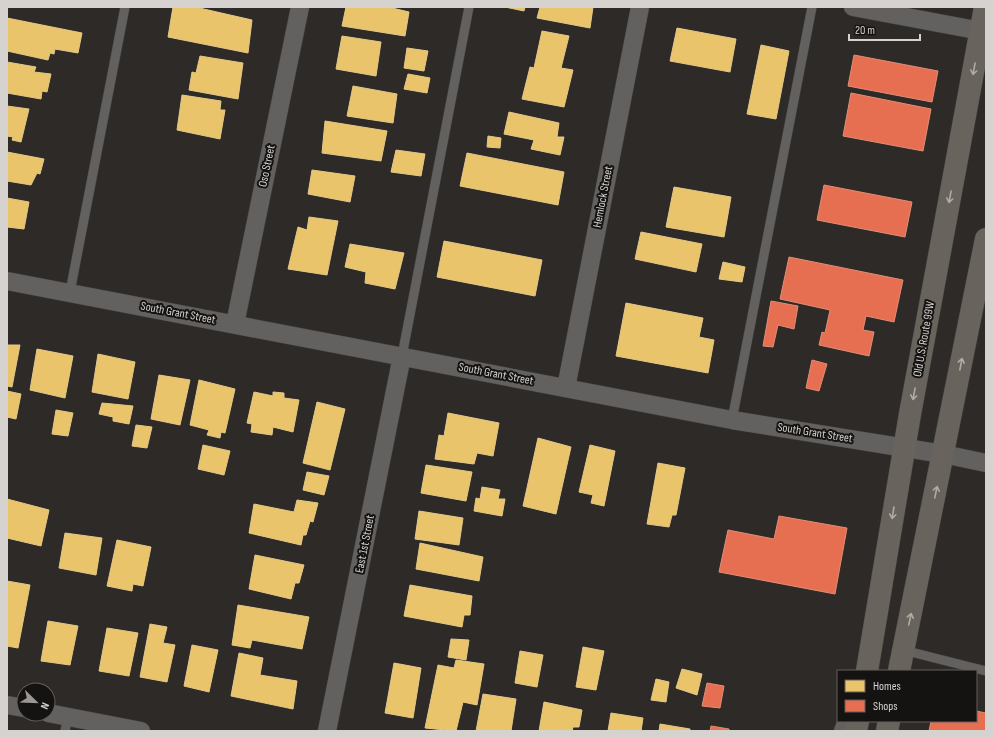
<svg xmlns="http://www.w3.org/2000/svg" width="993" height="738" font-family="'Sofia Sans Condensed',sans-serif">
	<rect width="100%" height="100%" fill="#2d2a27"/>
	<path fill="#e9c46a" stroke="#e3c888" d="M 173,7 L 195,7 L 252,20 L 248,53 L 168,37 Z
		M 346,7 L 388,7 L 409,12 L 405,36 L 342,26 Z
		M 505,7 L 525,7 L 524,11 Z
		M 540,7 L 593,7 L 590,28 L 537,18 Z
		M 7,18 L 82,33 L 78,53 L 55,49 L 54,54 L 50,53 L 48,60 L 7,51 Z
		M 677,28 L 736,39 L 730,72 L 670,61 Z
		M 542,31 L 569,36 L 561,68 L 573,70 L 564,107 L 522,99 L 530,67 L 534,68 Z
		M 342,36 L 381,42 L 376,76 L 336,69 Z
		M 761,45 L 789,51 L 776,119 L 747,114 Z
		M 407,48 L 428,51 L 424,71 L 404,68 Z
		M 200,56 L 243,63 L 238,99 L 189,90 L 192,72 L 196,73 Z
		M 7,62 L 36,67 L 34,72 L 51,74 L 47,92 L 42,91 L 41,99 L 7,93 Z
		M 408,74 L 430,78 L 427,93 L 404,89 Z
		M 353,86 L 397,94 L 393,123 L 347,116 Z
		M 182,95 L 221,101 L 220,110 L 225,110 L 220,139 L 177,130 Z
		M 7,106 L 29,109 L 21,142 L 12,140 L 13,137 L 7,136 Z
		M 509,112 L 559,123 L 557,137 L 564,137 L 560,155 L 531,149 L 534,140 L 504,134 Z
		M 325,121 L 387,131 L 381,161 L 322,153 Z
		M 488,136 L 501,138 L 500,148 L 487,147 Z
		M 396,150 L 425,154 L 421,176 L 391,172 Z
		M 7,152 L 44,159 L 40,174 L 37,173 L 31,185 L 7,181 Z
		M 467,153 L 564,172 L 558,205 L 460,186 Z
		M 312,170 L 355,176 L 350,202 L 308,194 Z
		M 674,187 L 731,197 L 724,237 L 666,227 Z
		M 7,198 L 29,202 L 24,229 L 7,227 Z
		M 309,217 L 338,221 L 327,275 L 288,269 L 298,227 L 307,230 Z
		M 641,232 L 702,244 L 696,272 L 635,259 Z
		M 444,241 L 542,260 L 535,296 L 437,277 Z
		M 350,244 L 404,253 L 395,289 L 365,283 L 366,272 L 345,267 Z
		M 723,262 L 745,267 L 742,282 L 719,279 Z
		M 626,303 L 703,318 L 699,337 L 714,340 L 708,373 L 616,356 Z
		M 7,345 L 20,345 L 12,387 L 7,386 Z
		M 37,349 L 73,356 L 65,398 L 30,390 Z
		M 98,354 L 135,362 L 128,399 L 92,392 Z
		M 159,375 L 190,380 L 180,425 L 151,419 Z
		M 199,380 L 235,389 L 225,433 L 221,432 L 220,438 L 207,435 L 209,430 L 190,425 Z
		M 7,391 L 21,394 L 16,419 L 7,417 Z
		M 254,392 L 273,396 L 273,392 L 284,393 L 284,398 L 299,400 L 293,432 L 273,427 L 272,435 L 251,432 L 252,424 L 247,423 Z
		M 317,402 L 345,409 L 330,470 L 303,463 Z
		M 102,403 L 133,406 L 129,424 L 113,421 L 113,417 L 99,414 Z
		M 56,410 L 73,413 L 68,436 L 52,434 Z
		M 448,413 L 499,423 L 493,456 L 477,453 L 474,464 L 435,459 L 439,435 L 444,436 Z
		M 136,425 L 152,427 L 147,448 L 132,446 Z
		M 538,438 L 571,447 L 556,514 L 523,506 Z
		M 203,445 L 230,451 L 224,475 L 198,469 Z
		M 590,445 L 615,451 L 604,506 L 591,503 L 593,495 L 579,492 Z
		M 658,463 L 685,468 L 676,515 L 672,515 L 669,527 L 647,524 Z
		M 426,465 L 472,472 L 466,501 L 421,493 Z
		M 307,472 L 329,476 L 324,495 L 303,490 Z
		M 482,487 L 500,490 L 498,499 L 505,499 L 502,516 L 474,511 L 476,498 L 480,499 Z
		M 7,499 L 49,510 L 41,546 L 7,538 Z
		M 297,500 L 318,503 L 313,522 L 310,521 L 306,535 L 303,535 L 301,545 L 249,533 L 254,504 L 294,512 Z
		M 419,511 L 463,518 L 459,545 L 415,539 Z
		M 65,533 L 102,538 L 96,575 L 59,568 Z
		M 117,540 L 151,547 L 143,586 L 133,584 L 132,591 L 107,586 Z
		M 420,543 L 483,557 L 479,581 L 416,569 Z
		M 255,555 L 304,565 L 299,583 L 295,583 L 291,599 L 249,589 Z
		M 7,581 L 30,585 L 18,648 L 7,646 Z
		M 410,585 L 472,596 L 470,615 L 464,615 L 462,627 L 404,616 Z
		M 238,605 L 309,617 L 302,649 L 252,640 L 250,648 L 232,645 Z
		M 48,621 L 78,626 L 70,665 L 41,661 Z
		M 150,624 L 167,627 L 163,643 L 175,645 L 167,682 L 140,677 Z
		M 107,628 L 138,633 L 129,676 L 99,671 Z
		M 451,639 L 469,640 L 466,660 L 448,657 Z
		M 192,645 L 218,650 L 209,692 L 184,686 Z
		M 583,647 L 604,651 L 596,690 L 576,687 Z
		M 520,651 L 543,655 L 537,687 L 515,683 Z
		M 239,653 L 263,658 L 260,675 L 297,681 L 293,709 L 231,696 Z
		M 456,660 L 484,664 L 477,705 L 463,702 L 456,731 L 425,728 L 438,665 L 454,668 Z
		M 394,663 L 421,668 L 413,718 L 385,713 Z
		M 682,669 L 702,674 L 697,695 L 676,688 Z
		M 656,679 L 669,682 L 666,702 L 651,700 Z
		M 483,694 L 516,699 L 511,731 L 476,731 Z
		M 544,702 L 582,710 L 579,727 L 573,727 L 572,731 L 539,731 Z
		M 611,713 L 643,718 L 641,731 L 608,731 Z
		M 660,724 L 690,729 L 690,731 L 659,731 Z"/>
	<path fill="#e76f51" stroke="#e28d77" d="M 854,55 L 938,71 L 932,102 L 848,86 Z
		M 851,93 L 931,109 L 923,151 L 843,136 Z
		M 824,185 L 912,202 L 905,237 L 817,220 Z
		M 789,257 L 903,280 L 894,322 L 866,316 L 863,330 L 874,332 L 869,356 L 819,345 L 822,332 L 825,333 L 830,310 L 780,299 Z
		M 771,301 L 798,306 L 794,329 L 778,325 L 773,347 L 763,346 Z
		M 812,360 L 827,364 L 819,391 L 806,388 Z
		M 779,516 L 847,528 L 835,594 L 719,572 L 728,530 L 774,539 Z
		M 707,683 L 724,686 L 720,708 L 702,706 Z
		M 976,711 L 986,713 L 986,731 L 929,731 L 931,721 L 976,721 Z
		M 711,726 L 729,729 L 729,731 L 710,731 Z"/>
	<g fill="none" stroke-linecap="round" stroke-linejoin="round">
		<g stroke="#474543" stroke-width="10">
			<path id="lane" d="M 70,292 L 125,7
				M 402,356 L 469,7
				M 732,420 L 812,7
				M 903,650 L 986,671
				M 65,731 L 68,717"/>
		</g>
		<g stroke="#474543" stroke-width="19">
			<path id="street" d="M 853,7 L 981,31
				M 7,281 L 732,420 L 943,454 L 986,463
				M 235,324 L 300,7
				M 566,388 L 640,7
				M 7,705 L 24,708
				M 48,713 L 141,731
				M 327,731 L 402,356
				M 843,731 L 847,721"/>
		</g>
		<g stroke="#474543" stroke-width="23">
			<path id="primary" d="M 867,671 L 910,414 L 985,7
				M 899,671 L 986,239
				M 856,731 L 858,721
				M 887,731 L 889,721"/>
		</g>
		<use href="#lane" stroke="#63615f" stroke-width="9"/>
		<use href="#street" stroke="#63615f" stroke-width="18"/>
		<use href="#primary" stroke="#68645d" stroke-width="22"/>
	</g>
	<defs><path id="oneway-shaft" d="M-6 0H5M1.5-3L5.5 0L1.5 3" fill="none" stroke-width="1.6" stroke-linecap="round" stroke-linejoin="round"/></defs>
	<g stroke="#afaca7">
		<use href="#oneway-shaft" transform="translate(974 69) rotate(100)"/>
		<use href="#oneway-shaft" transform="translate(950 197) rotate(100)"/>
		<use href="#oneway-shaft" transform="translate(961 364) rotate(-79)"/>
		<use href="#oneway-shaft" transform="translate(914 394) rotate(100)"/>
		<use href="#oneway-shaft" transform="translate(936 492) rotate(-78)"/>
		<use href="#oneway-shaft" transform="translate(893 513) rotate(99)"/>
		<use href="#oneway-shaft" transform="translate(910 619) rotate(-78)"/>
	</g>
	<g text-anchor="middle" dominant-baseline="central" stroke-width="4" stroke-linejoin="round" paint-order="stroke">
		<g font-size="12" fill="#d5d2cf" stroke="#151311">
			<text transform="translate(267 166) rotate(-78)">Oso Street</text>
			<text transform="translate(603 197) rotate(-79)">Hemlock Street</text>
			<text transform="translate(178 313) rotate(11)">South Grant Street</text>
			<text transform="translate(924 339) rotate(-80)">Old U.S. Route 99W</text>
			<text transform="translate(496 374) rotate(11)">South Grant Street</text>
			<text transform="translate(815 433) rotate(9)">South Grant Street</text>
			<text transform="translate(365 544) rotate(-79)">East 1st Street</text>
		</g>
	</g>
	<rect width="993" height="738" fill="none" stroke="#d5d2cf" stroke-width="16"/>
	<rect x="837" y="670" width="140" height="52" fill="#151311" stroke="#625f5d"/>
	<rect x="845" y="680" width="20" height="12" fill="#e9c46a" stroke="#625f5d"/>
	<text x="873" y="690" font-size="12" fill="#d5d2cf">Homes</text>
	<rect x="845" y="700" width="20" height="12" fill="#e76f51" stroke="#625f5d"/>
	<text x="873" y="710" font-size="12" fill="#d5d2cf">Shops</text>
	<g transform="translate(36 702) rotate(113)"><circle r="19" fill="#151311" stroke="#625f5d"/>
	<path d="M0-3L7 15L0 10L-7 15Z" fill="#9a9794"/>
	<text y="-6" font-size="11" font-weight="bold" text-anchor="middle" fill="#d5d2cf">N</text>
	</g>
	<path d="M849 34v6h71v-6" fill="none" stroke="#d5d2cf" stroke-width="2"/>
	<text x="855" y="34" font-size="12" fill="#d5d2cf" stroke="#151311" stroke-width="3" paint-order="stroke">20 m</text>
</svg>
